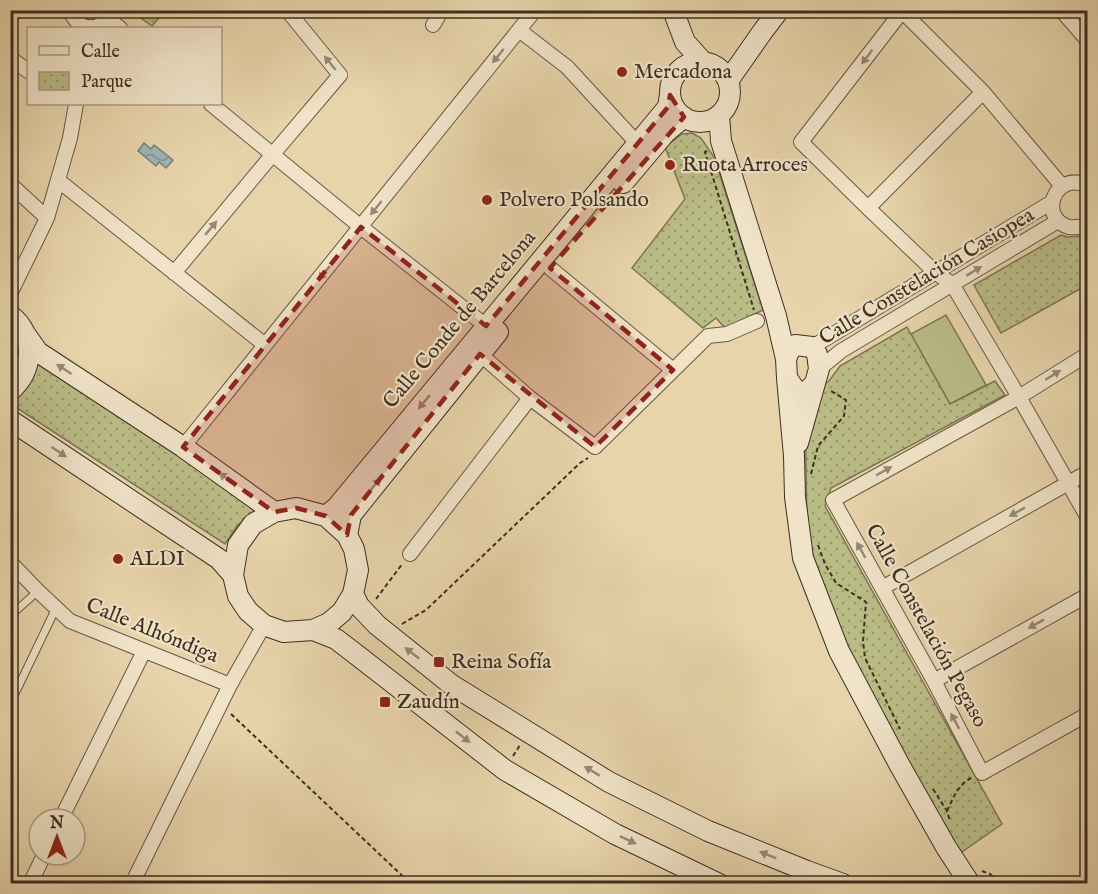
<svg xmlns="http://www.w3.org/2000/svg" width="1098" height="894" font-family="'IM FELL English',serif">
	<defs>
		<pattern id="park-dots" width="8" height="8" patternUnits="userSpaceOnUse" patternTransform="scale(1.5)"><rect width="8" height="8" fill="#babc86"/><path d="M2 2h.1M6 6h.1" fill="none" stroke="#98996d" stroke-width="1.8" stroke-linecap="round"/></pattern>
		<pattern id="water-waves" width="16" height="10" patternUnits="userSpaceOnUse" patternTransform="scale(1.5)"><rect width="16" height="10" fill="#9eb5b6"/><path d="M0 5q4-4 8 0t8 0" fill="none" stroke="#829494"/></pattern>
	</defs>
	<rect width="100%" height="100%" fill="#e8d4ab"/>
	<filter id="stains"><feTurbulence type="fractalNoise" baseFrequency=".00333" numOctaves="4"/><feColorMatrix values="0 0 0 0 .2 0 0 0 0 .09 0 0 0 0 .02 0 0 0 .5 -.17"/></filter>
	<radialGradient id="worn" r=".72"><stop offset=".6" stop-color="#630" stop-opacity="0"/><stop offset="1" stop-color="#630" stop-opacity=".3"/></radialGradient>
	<path fill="#babc86" stroke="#7c7654" stroke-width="1.5" d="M 946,315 L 986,385 L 950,404 L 911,334 Z"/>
	<path fill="url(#park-dots)" stroke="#7c7654" stroke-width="1.5" d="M 131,11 L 165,11 L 152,26 Z
		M 692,133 L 701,138 L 714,157 L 763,310 L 725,328 L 716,318 L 703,328 L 632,268 L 685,199 L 665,147 L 682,134 Z
		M 1061,235 L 1068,237 L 1080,236 L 1087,249 L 1087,285 L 1001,333 L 974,285 Z
		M 907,327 L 950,404 L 995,381 L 1005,395 L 831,488 L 825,506 L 1002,824 L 959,854 L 865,691 L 826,606 L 807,531 L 805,397 L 829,381 L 840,366 Z
		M 39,361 L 257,508 L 237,526 L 225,544 L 11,404 Z"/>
	<path fill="url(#water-waves)" stroke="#777f7a" stroke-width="1.5" d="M 144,143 L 151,149 L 154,145 L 173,160 L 166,168 L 159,162 L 156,166 L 138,151 Z"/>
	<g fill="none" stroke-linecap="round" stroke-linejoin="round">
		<g stroke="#685844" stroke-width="9">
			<path id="lane" d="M 10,616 L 38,591
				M 10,704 L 56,608"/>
		</g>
		<g stroke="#685844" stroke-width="16">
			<path id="street" d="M 70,10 C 78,33 103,33 111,10
				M 901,10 L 983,92 L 1062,186
				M 903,10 L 801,142 L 868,208 L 936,273 L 952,284 L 1019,397 L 1088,518
				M 1061,10 L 1088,41
				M 108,19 L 120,28
				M 433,25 L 442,10
				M 519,30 L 567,67 L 638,144
				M 10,58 L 28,71
				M 211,104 L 361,227 L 486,326
				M 59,181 L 265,345
				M 10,184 L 47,218
				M 1088,186 C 1055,169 1037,218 1069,227 C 1076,228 1081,227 1088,224
				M 868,208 L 983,92
				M 550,268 L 673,370
				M 174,273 L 273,154 L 340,75 L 287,10
				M 10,294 L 47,218 L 70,138 L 76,104
				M 812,347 L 1052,202
				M 480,354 L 530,398 L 595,447 L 708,336 L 727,334 L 757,321
				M 1088,354 L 1019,397 L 833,500 L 934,681 L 982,773 L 1088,714
				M 819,369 L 841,351 L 1058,221
				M 183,447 L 535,10
				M 410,554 L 530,398
				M 10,562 L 38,591 L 70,621 L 230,685
				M 882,588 L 1088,472
				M 934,681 L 1088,595
				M 61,819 L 144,651
				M 30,884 L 44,855
				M 132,884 L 230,685 L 264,625"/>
		</g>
		<g stroke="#3d2f21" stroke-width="22">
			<path id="secondary" d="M 673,10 L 685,42 L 703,62
				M670 92a30 30 0 1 1 60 0a30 30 0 1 1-60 0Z
				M 728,81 L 763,31 L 779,10
				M 719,115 L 721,141 L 776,316 L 786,359 L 787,378 L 796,391 L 807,392 L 815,383
				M 623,183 L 666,132 L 684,117
				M 10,315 C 36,335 34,370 10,391
				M 26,335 L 38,352 L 183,447 L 274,512
				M 786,359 L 790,349 L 795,345 L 812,347 L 817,354 L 819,369 L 798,443
				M 787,378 L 794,456 L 795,497 L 803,558 L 839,651 L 899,764 L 946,847 L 970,884
				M 10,420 L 219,559 L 233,575 L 238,596 L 248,611 L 264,625 L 284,632 L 313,630 L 329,623 L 342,612 L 353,594 L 358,570 L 354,549 L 347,535 L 326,516 L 296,508 L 274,512 L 253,524 L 238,545 L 233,575
				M 326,516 L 337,507 L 668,107 L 670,95
				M 347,535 L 351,515 L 498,332
				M 353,594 L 359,606 L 377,625 L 452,685 L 609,782 L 708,831 L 807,871 L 843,884
				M 313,630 L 336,639 L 353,652 L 505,770 L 615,834 L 719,884"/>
		</g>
		<path stroke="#3d2f21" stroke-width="2" stroke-dasharray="4.5 3" stroke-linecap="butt" d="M 707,151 L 705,152 L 754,310
			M 811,474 L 818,446 L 844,416 L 846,400 L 831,391
			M 818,545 L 825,564 L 836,583 L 866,602 L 863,641 L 865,658 L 900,729
			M 376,599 L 403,563
			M 402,624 L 426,610 L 580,463 L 588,458
			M 231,714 L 411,884
			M 513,756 L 520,745
			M 933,789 L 947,811 L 950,821
			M 947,811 C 953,798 958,785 971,778
			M 982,871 L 990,874 L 1002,884
			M 888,884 L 888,882"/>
		<use href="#lane" stroke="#f0e3c8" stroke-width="7"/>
		<use href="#street" stroke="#f0e3c8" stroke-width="14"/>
		<use href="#secondary" stroke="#f0e3c8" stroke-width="20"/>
	</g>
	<defs><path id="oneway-solid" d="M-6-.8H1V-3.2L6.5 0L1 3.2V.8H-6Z" transform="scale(1.5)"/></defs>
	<g fill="#968974">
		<use href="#oneway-solid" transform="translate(498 56) rotate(129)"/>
		<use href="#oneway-solid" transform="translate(867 57) rotate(127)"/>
		<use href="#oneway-solid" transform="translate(330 63) rotate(-129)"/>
		<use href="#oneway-solid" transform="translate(376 208) rotate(129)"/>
		<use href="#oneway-solid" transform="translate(211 228) rotate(-50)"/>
		<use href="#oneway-solid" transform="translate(974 271) rotate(-31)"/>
		<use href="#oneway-solid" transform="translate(324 273) rotate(129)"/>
		<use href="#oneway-solid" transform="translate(64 369) rotate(-147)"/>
		<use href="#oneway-solid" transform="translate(1053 375) rotate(-32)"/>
		<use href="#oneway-solid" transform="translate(424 402) rotate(130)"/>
		<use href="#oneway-solid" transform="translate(59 452) rotate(34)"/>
		<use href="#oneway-solid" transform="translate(884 471) rotate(-29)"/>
		<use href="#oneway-solid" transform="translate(226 478) rotate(-144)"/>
		<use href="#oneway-solid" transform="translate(375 485) rotate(-51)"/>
		<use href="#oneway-solid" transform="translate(1017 512) rotate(151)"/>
		<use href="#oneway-solid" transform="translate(861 550) rotate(-119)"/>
		<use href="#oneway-solid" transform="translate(1036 624) rotate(151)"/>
		<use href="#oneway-solid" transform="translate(412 653) rotate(-142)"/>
		<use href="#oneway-solid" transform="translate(955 721) rotate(-118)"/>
		<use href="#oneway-solid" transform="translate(463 737) rotate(38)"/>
		<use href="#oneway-solid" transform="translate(592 771) rotate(-149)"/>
		<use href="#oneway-solid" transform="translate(628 840) rotate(25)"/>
		<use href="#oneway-solid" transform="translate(768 855) rotate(-158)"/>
	</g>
	<path fill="#8f2418" fill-opacity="0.2" stroke="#8f2418" stroke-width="4.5" stroke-dasharray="12 8" stroke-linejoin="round" d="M 670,95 L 684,117 L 550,268 L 673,370 L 595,447 L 480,354 L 351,515 L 347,535 L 326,516 L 296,508 L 274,512 L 183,447 L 361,227 L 486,326 L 668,107 Z"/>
	<g fill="#8f2418" stroke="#f0e3c8" stroke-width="2">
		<circle cx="622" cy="72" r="6"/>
		<circle cx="670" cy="165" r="6"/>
		<circle cx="487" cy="200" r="6"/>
		<circle cx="118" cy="559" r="6"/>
		<rect x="433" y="656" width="12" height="12" rx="3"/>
		<rect x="379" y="696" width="12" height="12" rx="3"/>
	</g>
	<g text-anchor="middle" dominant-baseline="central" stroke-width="4.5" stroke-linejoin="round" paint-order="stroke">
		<g font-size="21" fill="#3d2f21" stroke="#f0e3c8" text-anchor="start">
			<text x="634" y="72">Mercadona</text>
			<text x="682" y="165">Ruota Arroces</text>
			<text x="499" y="200">Polvero Polsando</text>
			<text x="130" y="559">ALDI</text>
			<text x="451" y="662">Reina Sofía</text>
			<text x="397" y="702">Zaudín</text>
		</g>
		<g font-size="21" fill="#3d2f21" stroke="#f0e3c8">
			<text transform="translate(927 277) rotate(-31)">Calle Constelación Casiopea</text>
			<text transform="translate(460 320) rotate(-50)">Calle Conde de Barcelona</text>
			<text transform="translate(926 626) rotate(61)">Calle Constelación Pegaso</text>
			<text transform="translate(152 631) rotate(22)">Calle Alhóndiga</text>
		</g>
	</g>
	<rect width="1098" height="894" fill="none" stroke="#e8d4ab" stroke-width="36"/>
	<rect x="12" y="12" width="1074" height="870" fill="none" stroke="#3d2f21" stroke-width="3"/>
	<rect x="18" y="18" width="1062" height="858" fill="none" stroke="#3d2f21" stroke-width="1.5"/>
	<rect x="27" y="27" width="195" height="78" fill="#f0e3c8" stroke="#a89b85" stroke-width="1.5"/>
	<rect x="39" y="46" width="30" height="9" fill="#f0e3c8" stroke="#a89b85" stroke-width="1.5"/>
	<text x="81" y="57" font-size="18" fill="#3d2f21">Calle</text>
	<rect x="39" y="72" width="30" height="18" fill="url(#park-dots)" stroke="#a89b85" stroke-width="1.5"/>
	<text x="81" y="87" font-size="18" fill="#3d2f21">Parque</text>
	<g transform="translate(57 837)"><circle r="28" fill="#f0e3c8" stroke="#a89b85" stroke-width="1.5"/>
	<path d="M0-4.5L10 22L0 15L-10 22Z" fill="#8f2418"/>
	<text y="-9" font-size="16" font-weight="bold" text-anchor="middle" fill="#3d2f21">N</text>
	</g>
	<rect width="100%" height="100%" filter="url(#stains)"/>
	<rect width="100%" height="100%" fill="url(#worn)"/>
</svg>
